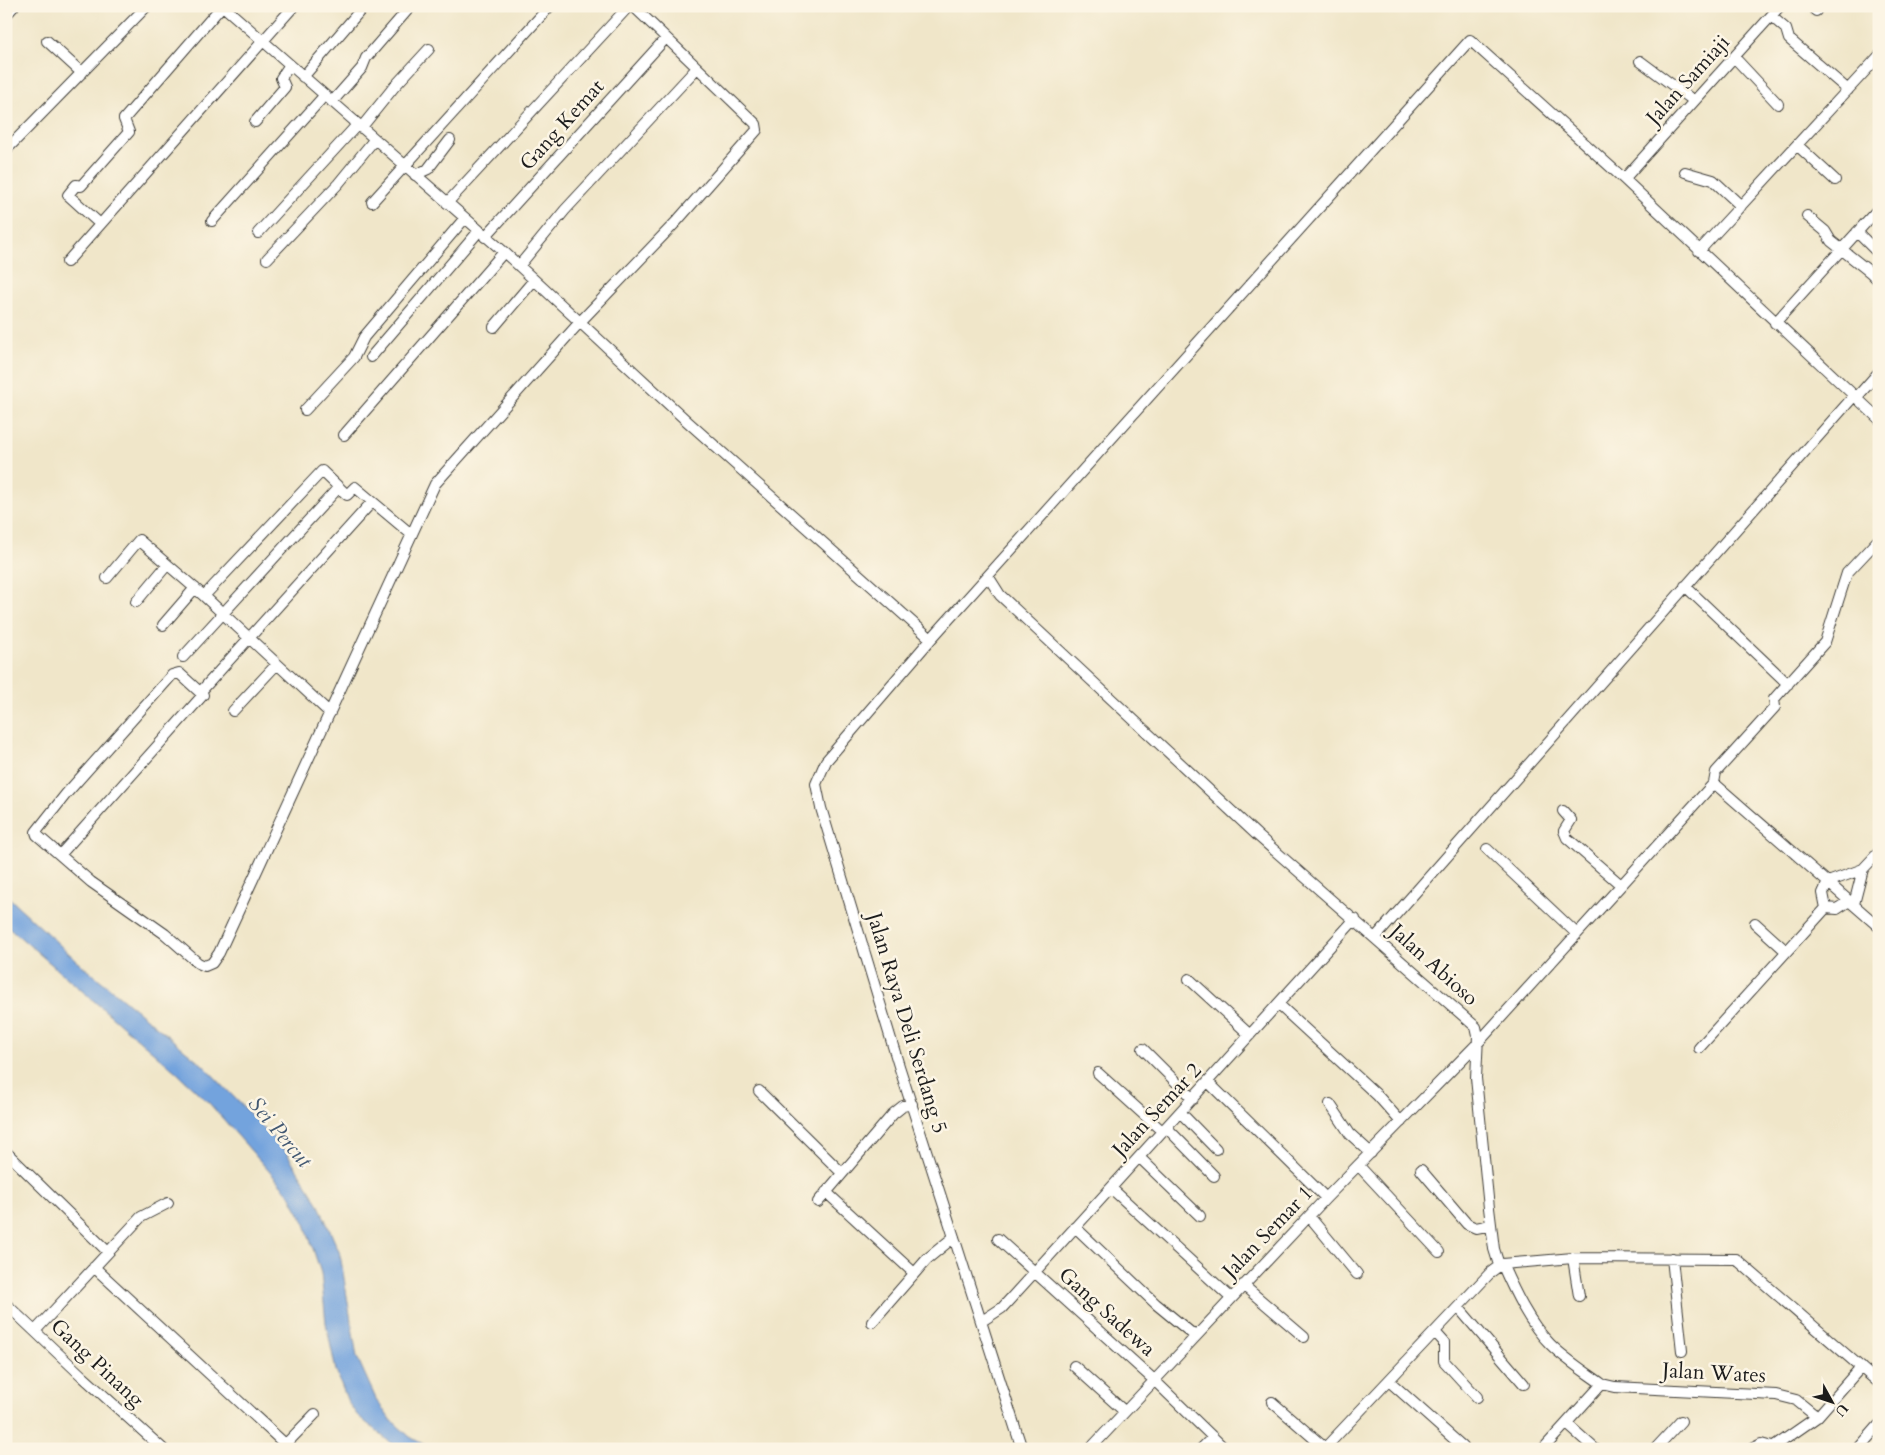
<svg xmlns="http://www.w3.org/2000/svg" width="1885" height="1455" font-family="Cardo,serif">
	<rect width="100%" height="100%" fill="#fcf5e5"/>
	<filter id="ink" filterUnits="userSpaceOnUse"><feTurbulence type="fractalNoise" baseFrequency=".02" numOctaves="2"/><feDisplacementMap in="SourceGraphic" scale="10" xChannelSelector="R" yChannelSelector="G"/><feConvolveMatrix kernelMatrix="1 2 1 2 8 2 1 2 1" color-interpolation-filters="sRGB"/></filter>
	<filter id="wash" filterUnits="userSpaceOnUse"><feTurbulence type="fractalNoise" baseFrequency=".0096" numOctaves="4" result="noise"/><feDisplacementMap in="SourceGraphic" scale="20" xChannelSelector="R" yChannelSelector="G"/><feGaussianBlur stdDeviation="1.12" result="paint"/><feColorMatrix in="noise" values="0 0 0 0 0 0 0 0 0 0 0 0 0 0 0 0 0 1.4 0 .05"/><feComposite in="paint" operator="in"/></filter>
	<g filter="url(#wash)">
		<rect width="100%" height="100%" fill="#f0e6c9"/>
		<path fill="#73a3dd" stroke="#48607c" d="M 6,895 L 77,961 L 203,1065 L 285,1150 L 318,1203 L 340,1254 L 357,1357 L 376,1399 L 389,1418 L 410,1437 L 432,1449 L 398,1449 L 357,1415 L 348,1402 L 336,1371 L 326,1323 L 321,1273 L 305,1224 L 290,1195 L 210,1104 L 175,1071 L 6,925 Z"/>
	</g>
	<g filter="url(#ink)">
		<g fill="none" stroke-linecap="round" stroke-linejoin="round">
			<g stroke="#3c3a36" stroke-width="12">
				<path id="minor" d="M 223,6 L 504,252 L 688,422 L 931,639
					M 1811,6 L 1816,11
					M 6,15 L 14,6
					M 1771,16 L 1786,29 L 1789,39 L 1848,90
					M 47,41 L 82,73
					M 1734,57 L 1778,104
					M 1640,61 L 1694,101
					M 303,77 L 364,6
					M 332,102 L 362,68 L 366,58 L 411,6
					M 255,122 L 285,87 L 281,78 L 289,66
					M 361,128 L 394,87 L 429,49
					M 1797,145 L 1835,180
					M 6,150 L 147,6
					M 1685,172 L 1713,180 L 1741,206
					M 415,175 L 428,169 L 450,140
					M 1624,179 L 1780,6
					M 372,202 L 550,6
					M 447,203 L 629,6
					M 1807,216 L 1825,231 L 1831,241 L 1870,272 L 1879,281
					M 212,221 L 324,96
					M 100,224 L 68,195 L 76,185 L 81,186 L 129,132 L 124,119 L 222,6
					M 1857,232 L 1879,254
					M 258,233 L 357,125
					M 485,237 L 666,38
					M 1699,251 L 1879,56
					M 267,259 L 338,184 L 374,140
					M 67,262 L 294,6
					M 519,266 L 565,210 L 697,68
					M 1775,323 L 1879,208
					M 494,327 L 534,280
					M 371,357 L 479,231
					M 1856,398 L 1879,372
					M 305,410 L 354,357 L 364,337 L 465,218
					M 344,435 L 504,252
					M 988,576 L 1000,595 L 1257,835 L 1476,1027 L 1478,1036 L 1476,1078 L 1489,1208 L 1494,1249 L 1499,1265
					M 107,578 L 139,540 L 204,596 L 330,713
					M 1685,586 L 1788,684
					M 204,596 L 322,471 L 347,495 L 355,487 L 411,534
					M 136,602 L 167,565
					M 163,625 L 195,588
					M 183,657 L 339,487
					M 204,688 L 372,502
					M 233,711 L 277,664
					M 1714,783 L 1716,772 L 1775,707 L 1774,699 L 1825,642 L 1847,573 L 1879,539
					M 1563,811 L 1571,820 L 1564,831 L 1567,838 L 1621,885
					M 1487,849 L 1577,934
					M 60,855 L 203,695 L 179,673 L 172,675 L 66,794 L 36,832 L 37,835 L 91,882 L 165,934 L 198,963 L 205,966 L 212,963 L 219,953 L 435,484 L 580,322 L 676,222 L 757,130 L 756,124 L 633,6
					M 1854,904 L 1863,869
					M 1826,908 L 1823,893 L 1828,882 L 1863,869 L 1879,852
					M 1826,908 L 1837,909 L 1849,901
					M 1755,923 L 1786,951
					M 1375,938 L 1854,396
					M 1189,979 L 1250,1035
					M 1278,1004 L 1377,1095 L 1401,1122
					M 1699,1048 L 1826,908
					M 1143,1049 L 1193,1099
					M 1098,1073 L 1162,1131
					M 1208,1082 L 1326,1198
					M 759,1091 L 842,1173
					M 1330,1104 L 1350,1134 L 1371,1153
					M 1180,1112 L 1216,1149
					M 1166,1127 L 1214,1176
					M 6,1152 L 108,1252
					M 1139,1157 L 1200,1216
					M 1359,1166 L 1439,1252
					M 1421,1170 L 1467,1224 L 1476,1228 L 1491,1225
					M 1111,1188 L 1231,1298
					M 826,1192 L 914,1273
					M 818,1202 L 893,1114 L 903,1106 L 912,1104
					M 1309,1216 L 1357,1274
					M 1075,1227 L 1156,1304 L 1195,1336
					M 998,1239 L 1154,1380 L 1225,1449
					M 1573,1258 L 1579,1296
					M 1672,1258 L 1682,1351
					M 1502,1264 C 1514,1291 1529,1323 1550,1344 C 1565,1359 1584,1371 1602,1384 L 1543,1449
					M 94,1267 L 285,1444
					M 1243,1285 L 1304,1337
					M 6,1304 L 82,1376 L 163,1449
					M 1458,1307 L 1524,1384
					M 982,1321 L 1002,1308 L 1355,919
					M 872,1322 L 927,1259 L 954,1237
					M 35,1331 L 141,1217 L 168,1203
					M 1435,1332 L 1444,1342 L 1444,1361 L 1477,1397
					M 1074,1366 L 1124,1411
					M 1389,1381 L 1463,1447
					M 1602,1384 L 1615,1387 L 1776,1395 L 1796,1400 L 1817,1417
					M 1272,1402 L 1325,1448
					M 1567,1424 L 1595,1449
					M 282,1448 L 315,1414
					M 1022,1449 L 899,1066 L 821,808 L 816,784 L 826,761 L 931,639 L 1470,40 L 1624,179 L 1879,419
					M 1090,1449 L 1326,1198 L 1477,1044 L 1714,783 L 1879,927
					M 1201,1449 L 1213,1437
					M 1324,1449 L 1491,1272 L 1502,1264 L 1573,1258 L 1736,1259 L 1879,1383
					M 1655,1449 L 1681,1421
					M 1751,1449 L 1761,1444 L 1772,1447
					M 1771,1449 L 1817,1417 L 1861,1367
					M 1858,1449 L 1879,1425"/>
			</g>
			<use href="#minor" stroke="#fff" stroke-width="10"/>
		</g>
	</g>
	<g text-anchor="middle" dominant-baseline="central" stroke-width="5" stroke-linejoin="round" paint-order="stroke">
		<g font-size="21" fill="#1c1c1c" stroke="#fcf5e5">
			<text transform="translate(1688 80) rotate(-48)">Jalan Samiaji</text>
			<text transform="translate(562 125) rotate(-48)">Gang Kemat</text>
			<text transform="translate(1434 965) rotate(42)">Jalan Abioso</text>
			<text transform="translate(907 1023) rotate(73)">Jalan Raya Deli Serdang 5</text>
			<text transform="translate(1157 1110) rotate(-47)">Jalan Semar 2</text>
			<text transform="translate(1268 1232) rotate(-46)">Jalan Semar 1</text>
			<text transform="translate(1107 1312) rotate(42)">Gang Sadewa</text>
			<text transform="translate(97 1363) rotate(43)">Gang Pinang</text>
			<text transform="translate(1714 1373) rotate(3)">Jalan Wates</text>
		</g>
		<g font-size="22" font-style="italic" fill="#435973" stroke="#fcf5e5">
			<text transform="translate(280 1132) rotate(50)">Sei Percut</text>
		</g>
	</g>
	<rect width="1885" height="1455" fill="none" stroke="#fcf5e5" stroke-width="25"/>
	<g transform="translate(1832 1402) rotate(130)" stroke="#fcf5e5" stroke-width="4" paint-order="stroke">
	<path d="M0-4L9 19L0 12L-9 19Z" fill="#1c1c1c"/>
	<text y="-8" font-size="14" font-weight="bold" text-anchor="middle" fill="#1c1c1c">U</text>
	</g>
</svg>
